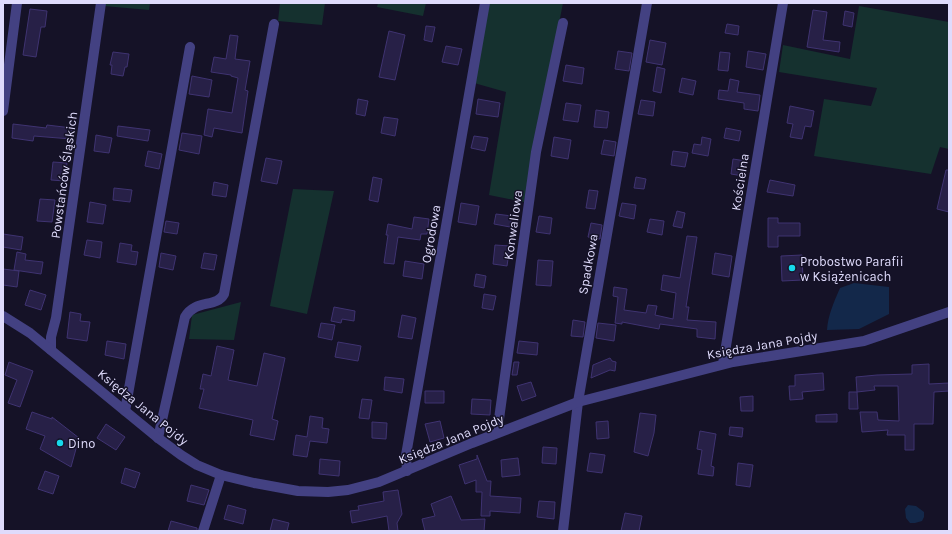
<svg xmlns="http://www.w3.org/2000/svg" width="952" height="534" font-family="Karla,sans-serif">
	<rect width="100%" height="100%" fill="#151227"/>
	<path fill="#15312f" d="M 105,3 L 150,3 L 149,10 L 104,6 Z
		M 280,3 L 325,3 L 322,25 L 278,21 Z
		M 378,3 L 426,3 L 423,16 L 377,7 Z
		M 488,3 L 563,3 L 524,202 L 489,195 L 506,92 L 474,83 Z
		M 859,6 L 949,22 L 949,149 L 940,147 L 931,174 L 814,156 L 824,99 L 871,106 L 877,88 L 779,72 L 783,45 L 850,59 Z
		M 293,189 L 334,191 L 307,314 L 270,306 Z
		M 241,302 L 234,340 L 189,339 L 192,315 Z"/>
	<path fill="#13284a" d="M 854,283 L 889,287 L 889,314 L 859,329 L 827,330 C 828,315 834,302 840,288 Z
		M 908,505 L 916,506 L 924,512 L 924,517 L 922,521 L 915,523 L 910,523 L 906,518 L 905,509 Z"/>
	<path fill="#272047" stroke="#3f3371" d="M 30,9 L 47,11 L 45,27 L 41,27 L 36,57 L 23,55 Z
		M 813,10 L 827,12 L 823,40 L 840,42 L 839,52 L 807,47 Z
		M 845,11 L 854,13 L 852,27 L 843,25 Z
		M 727,24 L 739,26 L 738,35 L 725,33 Z
		M 426,26 L 435,27 L 432,42 L 424,40 Z
		M 389,31 L 405,35 L 395,80 L 379,77 Z
		M 230,35 L 238,36 L 235,59 L 250,61 L 245,90 L 248,91 L 242,133 L 214,128 L 212,137 L 204,135 L 208,109 L 232,113 L 238,78 L 231,76 L 231,75 L 211,72 L 214,57 L 226,59 Z
		M 650,40 L 666,43 L 662,65 L 646,62 Z
		M 446,46 L 462,49 L 458,65 L 442,62 Z
		M 618,51 L 632,53 L 629,71 L 615,69 Z
		M 748,51 L 766,54 L 763,70 L 746,67 Z
		M 113,52 L 129,54 L 127,67 L 125,67 L 123,76 L 111,74 L 112,65 L 110,65 Z
		M 720,52 L 730,53 L 728,71 L 718,70 Z
		M 566,65 L 584,68 L 582,84 L 563,81 Z
		M 657,67 L 665,69 L 661,93 L 653,91 Z
		M 192,76 L 212,80 L 209,97 L 189,94 Z
		M 682,78 L 696,81 L 693,95 L 679,92 Z
		M 730,79 L 739,81 L 737,92 L 760,95 L 758,111 L 744,109 L 744,103 L 718,99 L 719,90 L 728,91 Z
		M 358,99 L 368,101 L 365,116 L 356,114 Z
		M 478,99 L 500,103 L 498,117 L 476,114 Z
		M 641,100 L 655,102 L 653,116 L 638,114 Z
		M 566,103 L 581,105 L 578,122 L 563,120 Z
		M 790,106 L 814,111 L 811,127 L 805,126 L 802,139 L 790,137 L 793,124 L 787,123 Z
		M 596,110 L 609,112 L 607,128 L 594,127 Z
		M 384,117 L 398,119 L 395,136 L 381,133 Z
		M 13,124 L 46,128 L 47,125 L 72,128 L 71,139 L 34,136 L 33,141 L 12,138 Z
		M 118,126 L 150,130 L 148,141 L 117,136 Z
		M 726,128 L 741,131 L 739,141 L 724,138 Z
		M 182,133 L 202,136 L 199,154 L 179,150 Z
		M 96,135 L 112,138 L 109,153 L 94,151 Z
		M 474,136 L 488,138 L 485,151 L 471,148 Z
		M 554,137 L 571,140 L 568,159 L 551,156 Z
		M 702,137 L 711,139 L 708,156 L 692,153 L 694,144 L 701,145 Z
		M 604,140 L 616,142 L 614,156 L 601,154 Z
		M 148,151 L 162,154 L 159,169 L 145,166 Z
		M 673,151 L 688,153 L 685,167 L 671,165 Z
		M 266,158 L 282,161 L 277,184 L 261,181 Z
		M 733,159 L 746,161 L 743,176 L 731,174 Z
		M 53,162 L 67,163 L 65,181 L 51,180 Z
		M 946,170 L 949,170 L 949,212 L 937,209 Z
		M 373,177 L 382,179 L 378,202 L 369,200 Z
		M 636,177 L 646,179 L 644,189 L 634,188 Z
		M 770,180 L 795,185 L 793,196 L 767,192 Z
		M 214,182 L 228,185 L 226,197 L 212,195 Z
		M 114,188 L 132,190 L 130,202 L 113,200 Z
		M 589,190 L 598,191 L 595,209 L 586,208 Z
		M 40,199 L 55,200 L 52,222 L 37,221 Z
		M 90,202 L 106,205 L 103,224 L 87,222 Z
		M 461,203 L 479,206 L 476,225 L 458,222 Z
		M 622,203 L 636,205 L 634,219 L 619,216 Z
		M 677,211 L 685,213 L 682,228 L 673,226 Z
		M 496,214 L 512,216 L 510,227 L 494,224 Z
		M 539,216 L 552,218 L 550,234 L 536,232 Z
		M 414,217 L 429,219 L 427,234 L 421,234 L 420,240 L 398,237 L 394,264 L 384,263 L 388,235 L 386,235 L 388,224 L 412,229 Z
		M 768,218 L 778,218 L 778,223 L 800,223 L 800,236 L 778,236 L 778,247 L 768,247 Z
		M 650,219 L 664,221 L 662,235 L 647,232 Z
		M 166,221 L 179,223 L 177,234 L 164,232 Z
		M 591,223 L 602,225 L 600,239 L 588,237 Z
		M 3,234 L 23,237 L 21,250 L 3,247 Z
		M 687,236 L 697,237 L 686,307 L 689,307 L 687,320 L 716,322 L 715,339 L 697,337 L 697,329 L 660,324 L 659,329 L 622,322 L 622,324 L 615,323 L 618,297 L 613,296 L 614,287 L 627,289 L 624,310 L 646,313 L 648,305 L 657,306 L 655,315 L 673,319 L 676,293 L 661,290 L 663,275 L 680,278 Z
		M 87,240 L 102,242 L 100,258 L 84,255 Z
		M 120,243 L 132,245 L 131,251 L 138,252 L 136,265 L 117,262 Z
		M 495,245 L 510,246 L 507,266 L 493,264 Z
		M 17,252 L 26,254 L 25,260 L 43,262 L 41,274 L 14,270 Z
		M 161,253 L 176,256 L 173,270 L 159,267 Z
		M 204,253 L 217,255 L 214,270 L 201,268 Z
		M 715,253 L 732,256 L 729,277 L 712,274 Z
		M 802,255 L 803,280 L 782,281 L 781,256 Z
		M 538,260 L 553,261 L 551,286 L 536,285 Z
		M 405,261 L 424,264 L 422,279 L 403,276 Z
		M 3,269 L 19,271 L 17,287 L 3,285 Z
		M 476,274 L 486,276 L 484,288 L 474,286 Z
		M 30,290 L 46,295 L 41,310 L 25,305 Z
		M 484,294 L 496,296 L 493,310 L 482,308 Z
		M 334,307 L 355,311 L 354,321 L 342,319 L 341,323 L 331,321 Z
		M 70,312 L 81,314 L 80,321 L 90,322 L 87,341 L 67,338 Z
		M 402,315 L 416,318 L 412,339 L 398,337 Z
		M 573,320 L 585,322 L 583,337 L 571,336 Z
		M 321,323 L 335,325 L 332,340 L 318,337 Z
		M 598,323 L 616,325 L 614,341 L 596,338 Z
		M 107,341 L 126,344 L 124,359 L 105,355 Z
		M 519,341 L 538,343 L 537,355 L 517,353 Z
		M 338,342 L 361,346 L 358,361 L 335,357 Z
		M 217,346 L 234,350 L 228,380 L 257,386 L 264,353 L 285,358 L 272,419 L 278,421 L 274,440 L 250,435 L 253,420 L 199,408 L 204,389 L 200,389 L 203,374 L 211,376 Z
		M 610,358 L 612,361 L 616,362 L 615,371 L 610,370 L 591,378 L 593,365 Z
		M 9,362 L 33,371 L 20,407 L 8,403 L 17,380 L 5,375 Z
		M 514,362 L 519,362 L 517,375 L 512,375 Z
		M 929,364 L 929,384 L 949,383 L 949,391 L 934,392 L 933,424 L 914,424 L 914,450 L 905,450 L 905,435 L 887,435 L 888,430 L 862,432 L 860,412 L 877,412 L 878,420 L 899,421 L 898,386 L 874,386 L 875,390 L 857,392 L 856,377 L 877,375 L 912,374 L 912,365 Z
		M 823,373 L 824,390 L 802,392 L 803,399 L 790,400 L 789,386 L 795,386 L 795,375 Z
		M 385,377 L 404,379 L 402,393 L 384,390 Z
		M 531,382 L 536,396 L 522,401 L 517,386 Z
		M 425,391 L 444,391 L 444,403 L 425,403 Z
		M 849,392 L 857,392 L 858,409 L 849,409 Z
		M 753,396 L 753,411 L 741,411 L 740,397 Z
		M 362,399 L 372,400 L 369,419 L 359,418 Z
		M 472,399 L 491,400 L 490,415 L 471,414 Z
		M 32,412 L 52,419 L 52,417 L 79,438 L 71,467 L 40,449 L 45,436 L 26,429 Z
		M 640,413 L 656,415 L 654,433 L 648,456 L 634,452 Z
		M 837,414 L 837,422 L 816,422 L 816,415 Z
		M 310,416 L 323,418 L 322,428 L 329,429 L 327,443 L 310,441 L 307,457 L 293,455 L 296,435 L 307,437 Z
		M 440,421 L 444,438 L 430,442 L 425,424 Z
		M 608,421 L 609,438 L 597,439 L 596,422 Z
		M 372,422 L 387,423 L 386,439 L 372,438 Z
		M 106,424 L 125,437 L 116,450 L 97,438 Z
		M 730,427 L 743,428 L 742,437 L 729,435 Z
		M 700,431 L 716,434 L 711,466 L 714,467 L 713,476 L 698,474 L 702,450 L 697,449 Z
		M 543,447 L 557,448 L 556,464 L 542,463 Z
		M 590,453 L 605,455 L 602,473 L 587,471 Z
		M 477,455 L 487,481 L 491,481 L 490,496 L 521,498 L 520,513 L 490,511 L 490,516 L 481,516 L 482,492 L 476,492 L 476,480 L 465,484 L 459,465 L 477,459 Z
		M 518,458 L 520,475 L 502,477 L 501,460 Z
		M 320,459 L 340,461 L 339,476 L 319,474 Z
		M 738,463 L 753,465 L 750,487 L 736,485 Z
		M 125,468 L 140,473 L 135,488 L 121,483 Z
		M 45,471 L 59,476 L 53,494 L 38,489 Z
		M 191,485 L 209,490 L 204,505 L 187,501 Z
		M 398,490 L 402,514 L 397,523 L 398,531 L 389,531 L 387,516 L 352,523 L 350,511 L 359,510 L 358,506 L 384,501 L 383,492 Z
		M 451,496 L 461,520 L 485,519 L 484,531 L 425,531 L 422,519 L 435,516 L 431,504 Z
		M 539,501 L 555,502 L 554,519 L 537,517 Z
		M 228,505 L 246,510 L 243,524 L 224,519 Z
		M 625,513 L 642,516 L 639,531 L 621,531 Z
		M 273,519 L 289,523 L 287,531 L 270,531 Z
		M 171,521 L 197,528 L 197,531 L 168,531 Z"/>
	<g fill="none" stroke-linecap="round" stroke-linejoin="round">
		<path stroke="#434182" stroke-width="10" d="M 3,111 L 17,3
			M 51,350 L 51,337 L 56,318 L 101,3
			M 723,364 L 783,3
			M 125,411 L 190,47
			M 499,432 L 499,419 L 536,152 L 563,23
			M 158,438 L 185,317 C 195,299 217,308 224,294 L 274,24
			M 407,471 L 406,455 L 485,3
			M 203,531 L 221,475
			M 563,531 L 578,402 L 647,3"/>
		<path stroke="#434182" stroke-width="10" d="M 3,316 L 30,333 L 158,438 L 181,455 L 197,465 L 221,475 L 254,483 L 298,491 L 328,492 L 348,490 L 379,482 L 472,443 L 578,402 L 733,362 L 864,341 L 949,312"/>
	</g>
	<g fill="#17d9ec" stroke="#151227" stroke-width="1.5">
		<circle cx="792" cy="268" r="4"/>
		<circle cx="60" cy="443" r="4"/>
	</g>
	<g text-anchor="middle" dominant-baseline="central" stroke-width="3" stroke-linejoin="round" paint-order="stroke">
		<g font-size="13" fill="#dfdbfc" stroke="#151227">
			<text transform="translate(64 175) rotate(-82)">Powstańców Śląskich</text>
			<text transform="translate(740 182) rotate(-81)">Kościelna</text>
			<text transform="translate(513 225) rotate(-82)">Konwaliowa</text>
			<text transform="translate(431 234) rotate(-80)">Ogrodowa</text>
			<text transform="translate(588 264) rotate(-80)">Spadkowa</text>
			<text transform="translate(762 345) rotate(-10)">Księdza Jana Pojdy</text>
			<text transform="translate(143 407) rotate(39)">Księdza Jana Pojdy</text>
			<text transform="translate(451 439) rotate(-22)">Księdza Jana Pojdy</text>
		</g>
		<g font-size="13" fill="#dfdbfc" stroke="#151227" text-anchor="start">
			<text x="800" y="261">Probostwo Parafii<tspan x="800" dy="15">w Książenicach</tspan></text>
			<text x="68" y="443">Dino</text>
		</g>
	</g>
	<rect width="952" height="534" fill="none" stroke="#dfdbfc" stroke-width="8"/>
</svg>
